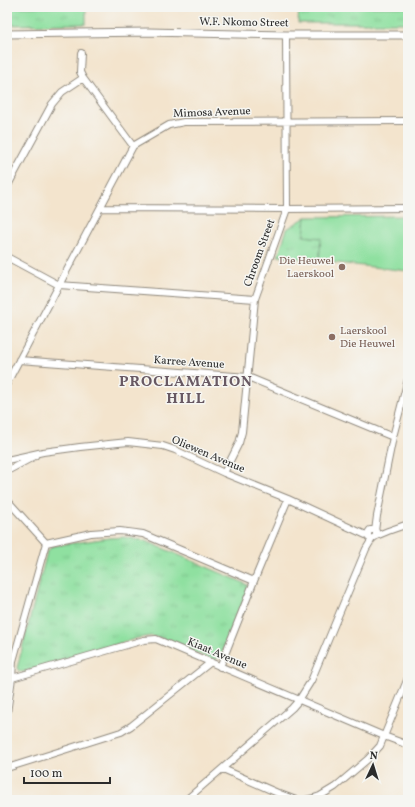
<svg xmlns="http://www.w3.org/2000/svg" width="415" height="807" font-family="Vollkorn,serif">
	<defs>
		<pattern id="grass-tufts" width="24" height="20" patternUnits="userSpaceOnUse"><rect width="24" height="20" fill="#8fe0a0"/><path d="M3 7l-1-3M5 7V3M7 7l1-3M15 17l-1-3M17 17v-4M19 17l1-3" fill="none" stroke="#7cc08a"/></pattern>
	</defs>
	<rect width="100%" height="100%" fill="#f6f6f2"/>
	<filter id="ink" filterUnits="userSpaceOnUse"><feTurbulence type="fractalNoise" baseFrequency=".025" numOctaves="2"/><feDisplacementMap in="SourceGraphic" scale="8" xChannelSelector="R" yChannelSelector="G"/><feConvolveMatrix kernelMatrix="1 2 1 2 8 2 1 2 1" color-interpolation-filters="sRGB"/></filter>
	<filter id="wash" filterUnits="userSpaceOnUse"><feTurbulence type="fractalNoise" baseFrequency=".012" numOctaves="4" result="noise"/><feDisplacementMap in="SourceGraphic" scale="16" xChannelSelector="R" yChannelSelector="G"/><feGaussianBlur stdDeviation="0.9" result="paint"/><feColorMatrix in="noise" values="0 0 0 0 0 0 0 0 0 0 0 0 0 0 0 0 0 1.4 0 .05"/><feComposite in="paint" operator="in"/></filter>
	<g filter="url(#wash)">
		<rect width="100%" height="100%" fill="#f3e4cd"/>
		<path fill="url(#grass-tufts)" stroke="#5d8666" d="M 7,7 L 86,7 L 86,24 L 7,25 Z
			M 299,7 L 408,7 L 408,23 L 298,23 Z
			M 306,217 L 304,236 L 322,238 L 319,261 L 278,256 L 287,229 Z
			M 124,537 L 146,541 L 242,582 L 247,585 L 248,589 L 222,653 L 217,659 L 213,660 L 161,638 L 151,636 L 138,638 L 23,672 L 19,671 L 17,668 L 47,552 L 52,546 L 109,538 Z"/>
		<path fill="#8fe0a0" stroke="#5d8666" d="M 408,216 L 408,271 L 319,261 L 321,238 L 304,236 L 306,217 Z"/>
	</g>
	<g filter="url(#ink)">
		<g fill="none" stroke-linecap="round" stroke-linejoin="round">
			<g stroke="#8f887c" stroke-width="8">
				<path id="minor" d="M 81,53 L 80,72 L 83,78 L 133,146
					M 133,146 L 169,125 L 184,122 L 408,121
					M 7,187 L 52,104 L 62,92 L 83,78
					M 101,208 L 287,209 L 408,208
					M 7,257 L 59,285 L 255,299
					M 19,360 L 248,377 L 393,437
					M 7,383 L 133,146
					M 7,460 L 43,452 L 80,447 L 128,442 L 163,446 L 175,450 L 224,473 L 288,499 L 368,536
					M 7,471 L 35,456
					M 224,473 L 239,443 L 242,432 L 255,299 L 287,209 L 286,35
					M 7,500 L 46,543
					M 375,531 L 377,516 L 393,437 L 408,379
					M 376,536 L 376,531 L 373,530 L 370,530 L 368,533 L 368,537 L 372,539 L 376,536 L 388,531 L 408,524
					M 46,543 L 91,533 L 105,532 L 120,531 L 143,534 L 254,581
					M 220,667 L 254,581 L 288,499
					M 12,678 L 144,640 L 156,639 L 384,736 L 408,745
					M 7,713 L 12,678 L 13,661 L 46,543
					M 7,768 L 121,732 L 131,726 L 211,662
					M 223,769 L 280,794 L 296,800
					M 186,800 L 292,708 L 299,700 L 311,681 L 366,549 L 372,539
					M 306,800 L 314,798 L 320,796 L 335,787 L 368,759 L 380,746 L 408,678"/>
			</g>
			<g stroke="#8f887c" stroke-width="9">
				<path id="major" d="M 7,34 L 148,32 L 286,35 L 408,35"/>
			</g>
			<use href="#minor" stroke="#fff" stroke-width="6"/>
			<use href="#major" stroke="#fff" stroke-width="7"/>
		</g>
	</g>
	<g fill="#8d6e63" stroke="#f6f6f2" stroke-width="1.5">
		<circle cx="342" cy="267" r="4"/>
		<circle cx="332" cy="337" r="4"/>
	</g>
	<g text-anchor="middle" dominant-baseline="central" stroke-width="3" stroke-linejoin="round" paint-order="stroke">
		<g font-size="11" fill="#2b2b2b" stroke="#f6f6f2">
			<text transform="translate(244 23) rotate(1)">W.F. Nkomo Street</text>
			<text transform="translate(212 113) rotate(-2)">Mimosa Avenue</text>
			<text transform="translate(260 253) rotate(-70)">Chroom Street</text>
			<text transform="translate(189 363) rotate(4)">Karree Avenue</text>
			<text transform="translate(208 455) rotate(23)">Oliewen Avenue</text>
			<text transform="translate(217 654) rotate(23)">Kiaat Avenue</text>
		</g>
		<g font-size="11" fill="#785e54" stroke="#f6f6f2" text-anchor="end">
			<text x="334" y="261">Die Heuwel<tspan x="334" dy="13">Laerskool</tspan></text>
			<text x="340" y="331" text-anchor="start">Laerskool<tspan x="340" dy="13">Die Heuwel</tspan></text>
		</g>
		<g font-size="15" font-weight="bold" letter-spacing="1" fill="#685963" stroke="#f6f6f2">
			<text x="186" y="382">PROCLAMATION<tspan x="186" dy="17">HILL</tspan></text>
		</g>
	</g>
	<rect width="415" height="807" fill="none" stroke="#f6f6f2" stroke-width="24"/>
	<g transform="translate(373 765) rotate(4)" stroke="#f6f6f2" stroke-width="3" paint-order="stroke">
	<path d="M0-3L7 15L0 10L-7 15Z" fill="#2b2b2b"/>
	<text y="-6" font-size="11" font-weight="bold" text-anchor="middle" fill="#2b2b2b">N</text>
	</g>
	<path d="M24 777v6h86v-6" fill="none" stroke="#2b2b2b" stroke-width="2"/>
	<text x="30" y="777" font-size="12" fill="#2b2b2b" stroke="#f6f6f2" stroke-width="3" paint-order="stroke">100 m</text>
</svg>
